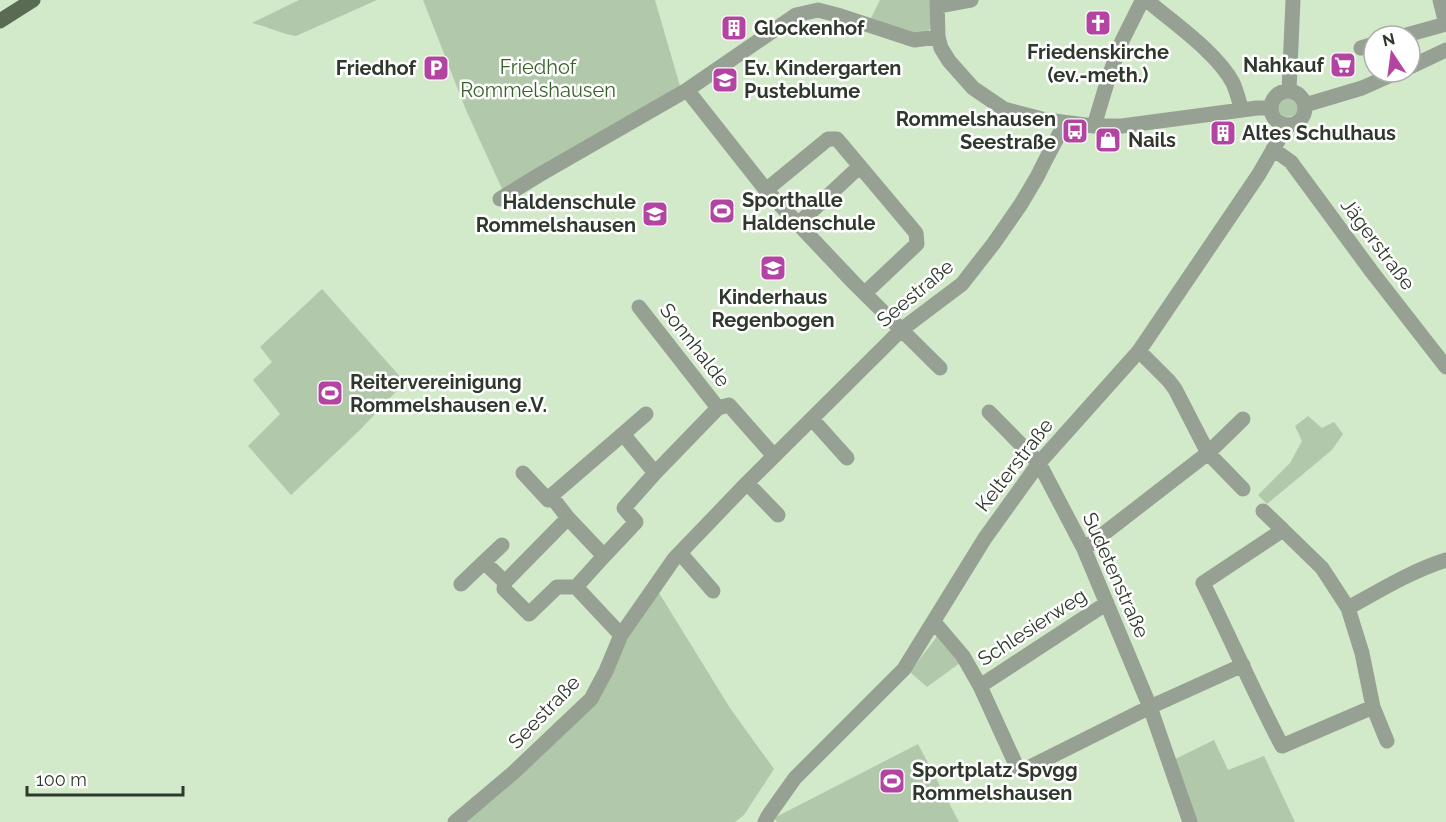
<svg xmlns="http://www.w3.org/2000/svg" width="1446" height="822" font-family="Raleway,sans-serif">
	<rect width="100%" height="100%" fill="#d2eaca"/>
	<path fill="#b2c8aa" d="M 299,0 L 377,0 L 296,36 C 281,34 267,26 252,23 Z
		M 423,0 L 655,0 L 680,86 L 503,191 L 466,110 Z
		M 880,0 L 931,0 L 931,25 L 928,34 L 914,36 L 870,20 Z
		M1278 107a10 10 0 1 1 20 0a10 10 0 1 1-20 0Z
		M 322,289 L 405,382 L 360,430 L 291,495 L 248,446 L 280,414 L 253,380 L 272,362 L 260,347 Z
		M 1308,416 L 1322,428 L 1334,422 L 1343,434 L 1332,450 L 1267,504 L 1258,495 L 1290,463 L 1302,441 L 1295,426 Z
		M 656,588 L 730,708 L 774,769 L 744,815 L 735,822 L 460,822 L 594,701 L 624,638 Z
		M 938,635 L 960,663 L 927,687 L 910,672 Z
		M 1214,740 L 1228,770 L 1264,756 L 1295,822 L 1192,822 L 1171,761 Z
		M 918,744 L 959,822 L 777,822 L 774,818 Z"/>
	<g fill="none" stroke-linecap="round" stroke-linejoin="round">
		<path stroke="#97a193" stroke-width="15" d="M 937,0 L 938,37 L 941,48 L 949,61 L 973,88 L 1004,109 L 1046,120 L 1094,126 L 1122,126 L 1257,108 L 1271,108
			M 1440,0 L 1446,24
			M 938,6 L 971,0
			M 1403,36 L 1446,24
			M 1361,48 L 1374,44
			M 1410,67 L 1446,50
			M 687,90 L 766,190 L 854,283 L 940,368
			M 1289,91 L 1293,0
			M1271 108a17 17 0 1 1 34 0a17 17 0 1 1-34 0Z
			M 1305,105 L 1362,88 L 1398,72
			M 1094,126 L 1109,76 L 1122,41 L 1140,5 L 1144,2 L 1149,2 C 1175,24 1217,53 1233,83 C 1237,92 1239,102 1242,110
			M 1273,149 L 1291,162 L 1372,272 L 1446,367
			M 766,190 L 828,139 L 837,139 L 916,233 L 917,244 L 865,293
			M 500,199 L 539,175 L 687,90 L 796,15 L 818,10 L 841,16 L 914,40 L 938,37
			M 798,224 L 860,166
			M 639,307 L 718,408 L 729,405 L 774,456
			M 1139,351 L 1169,381 L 1175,389 L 1208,453 L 1243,489
			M 989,412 L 1039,463 L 1084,549 L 1150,707 L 1190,822
			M 812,419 L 847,458
			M 623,434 L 646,414
			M 523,473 L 548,500 L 551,496
			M 747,483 L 778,515
			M 1263,511 L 1283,530
			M 1283,530 L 1322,568 L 1348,608 L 1362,653 L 1373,707 L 1282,746 C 1254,693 1230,637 1203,583 Z
			M 1084,549 L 1208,453 L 1243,419
			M 680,553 L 713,591
			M 604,556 L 636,522 L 624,508 L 655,473
			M 484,562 L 502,545
			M 505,582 L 568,518
			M 461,584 L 484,562 L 505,582 L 504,589 L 529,614 L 557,587 L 576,587
			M 1348,608 C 1379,591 1411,571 1446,560
			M 934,622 L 963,656 L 980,686 L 1017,767 L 1026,769 L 1150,707 L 1243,665
			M 621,635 L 576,587 L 604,556 L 568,518 L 551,496 L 623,434 L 655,473 L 718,408
			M 980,686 L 1107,603
			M 1373,707 L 1387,741
			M 455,822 L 513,773 L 591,699 L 606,671 L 621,635 L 674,559 L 747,483 L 889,342 L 901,330 L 962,284 L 994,243 L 1021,204 L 1037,177 L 1045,161 L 1065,123
			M 765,822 L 768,816 L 795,778 L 904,669 L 985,538 L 1039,463 L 1139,351 L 1259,174 L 1278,141 L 1284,124"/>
		<path stroke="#596b53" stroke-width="15" d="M 0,21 L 33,0"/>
	</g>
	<defs>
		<g id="church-square" transform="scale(1.35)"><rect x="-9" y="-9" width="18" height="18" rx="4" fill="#b344a2" stroke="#fff"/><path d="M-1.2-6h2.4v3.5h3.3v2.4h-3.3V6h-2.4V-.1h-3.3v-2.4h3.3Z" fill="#fff"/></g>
		<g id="building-square" transform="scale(1.35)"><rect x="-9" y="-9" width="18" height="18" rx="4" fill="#b344a2" stroke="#fff"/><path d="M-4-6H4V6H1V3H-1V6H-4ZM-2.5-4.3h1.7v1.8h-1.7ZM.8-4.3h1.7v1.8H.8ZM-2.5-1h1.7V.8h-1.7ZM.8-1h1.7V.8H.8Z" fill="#fff"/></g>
		<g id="supermarket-square" transform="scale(1.35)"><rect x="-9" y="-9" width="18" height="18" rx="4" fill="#b344a2" stroke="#fff"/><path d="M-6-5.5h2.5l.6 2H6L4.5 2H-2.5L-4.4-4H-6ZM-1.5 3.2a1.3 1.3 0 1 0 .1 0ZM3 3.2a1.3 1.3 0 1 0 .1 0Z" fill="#fff"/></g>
		<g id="parking-square" transform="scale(1.35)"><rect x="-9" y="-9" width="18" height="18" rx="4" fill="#b344a2" stroke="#fff"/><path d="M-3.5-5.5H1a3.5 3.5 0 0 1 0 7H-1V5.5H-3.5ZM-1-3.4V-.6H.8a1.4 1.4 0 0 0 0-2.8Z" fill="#fff"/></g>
		<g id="school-square" transform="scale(1.35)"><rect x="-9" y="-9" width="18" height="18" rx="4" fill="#b344a2" stroke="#fff"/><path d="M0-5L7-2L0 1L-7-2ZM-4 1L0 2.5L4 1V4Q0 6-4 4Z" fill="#fff"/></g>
		<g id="bus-square" transform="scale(1.35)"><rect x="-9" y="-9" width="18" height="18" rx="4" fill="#b344a2" stroke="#fff"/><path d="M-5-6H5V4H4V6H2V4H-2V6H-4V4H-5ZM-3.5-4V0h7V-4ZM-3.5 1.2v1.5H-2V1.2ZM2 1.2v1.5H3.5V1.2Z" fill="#fff"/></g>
		<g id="shop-square" transform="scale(1.35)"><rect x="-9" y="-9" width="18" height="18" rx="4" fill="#b344a2" stroke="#fff"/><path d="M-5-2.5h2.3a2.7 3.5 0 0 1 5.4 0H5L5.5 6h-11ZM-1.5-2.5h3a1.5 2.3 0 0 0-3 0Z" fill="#fff"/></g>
		<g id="stadium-square" transform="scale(1.35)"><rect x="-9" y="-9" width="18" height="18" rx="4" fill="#b344a2" stroke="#fff"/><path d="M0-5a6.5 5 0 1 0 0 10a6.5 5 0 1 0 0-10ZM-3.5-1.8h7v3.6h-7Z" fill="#fff"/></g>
	</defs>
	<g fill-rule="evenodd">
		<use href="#church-square" x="1098" y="23"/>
		<use href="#building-square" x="734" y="28"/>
		<use href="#supermarket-square" x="1343" y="65"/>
		<use href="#parking-square" x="436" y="68"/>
		<use href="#school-square" x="725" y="80"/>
		<use href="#bus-square" x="1075" y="131"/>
		<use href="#building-square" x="1223" y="133"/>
		<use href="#shop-square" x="1108" y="140"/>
		<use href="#stadium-square" x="722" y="211"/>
		<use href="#school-square" x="655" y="214"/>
		<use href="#school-square" x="773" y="268"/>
		<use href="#stadium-square" x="330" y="393"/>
		<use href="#stadium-square" x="892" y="781"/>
	</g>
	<g text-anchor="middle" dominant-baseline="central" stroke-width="5" stroke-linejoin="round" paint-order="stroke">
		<g font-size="20" font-weight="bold" fill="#2f382c" stroke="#fff" text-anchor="start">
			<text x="754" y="28">Glockenhof</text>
			<text x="1098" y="52" text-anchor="middle">Friedenskirche<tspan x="1098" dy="23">(ev.-meth.)</tspan></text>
			<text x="1324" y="65" text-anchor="end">Nahkauf</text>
			<text x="416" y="68" text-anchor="end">Friedhof</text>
			<text x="744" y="68">Ev. Kindergarten<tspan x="744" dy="23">Pusteblume</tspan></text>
			<text x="1056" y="119" text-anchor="end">Rommelshausen<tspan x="1056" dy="23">Seestraße</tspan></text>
			<text x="1242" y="133">Altes Schulhaus</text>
			<text x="1128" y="140">Nails</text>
			<text x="742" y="200">Sporthalle<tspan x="742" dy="23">Haldenschule</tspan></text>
			<text x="636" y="202" text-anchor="end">Haldenschule<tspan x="636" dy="23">Rommelshausen</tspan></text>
			<text x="773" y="297" text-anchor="middle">Kinderhaus<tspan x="773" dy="23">Regenbogen</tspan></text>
			<text x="350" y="382">Reitervereinigung<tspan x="350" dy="23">Rommelshausen e.V.</tspan></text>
			<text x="912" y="770">Sportplatz Spvgg<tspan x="912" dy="23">Rommelshausen</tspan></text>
		</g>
		<g font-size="20" fill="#386128" stroke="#fff">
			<text x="538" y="67">Friedhof<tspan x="538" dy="23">Rommelshausen</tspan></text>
		</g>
		<g font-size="20" fill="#2f382c" stroke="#fff">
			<text transform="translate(1378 244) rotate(53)">Jägerstraße</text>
			<text transform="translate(915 293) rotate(-40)">Seestraße</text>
			<text transform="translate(695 345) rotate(52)">Sonnhalde</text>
			<text transform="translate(1014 465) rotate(-52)">Kelterstraße</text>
			<text transform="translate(1116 575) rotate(66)">Sudetenstraße</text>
			<text transform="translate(1032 627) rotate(-33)">Schlesierweg</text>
			<text transform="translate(544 712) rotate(-46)">Seestraße</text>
		</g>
	</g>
	<g transform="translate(1392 54) rotate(347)"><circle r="28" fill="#ffffff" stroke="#acafab" stroke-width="1.5"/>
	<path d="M0-4.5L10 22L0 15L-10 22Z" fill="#b344a2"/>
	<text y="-9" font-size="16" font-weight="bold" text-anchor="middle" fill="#2f382c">N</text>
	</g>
	<path d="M27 786v9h156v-9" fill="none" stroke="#2f382c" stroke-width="3"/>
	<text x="36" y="786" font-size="18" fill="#2f382c" stroke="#ffffff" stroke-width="4.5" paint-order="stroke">100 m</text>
</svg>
